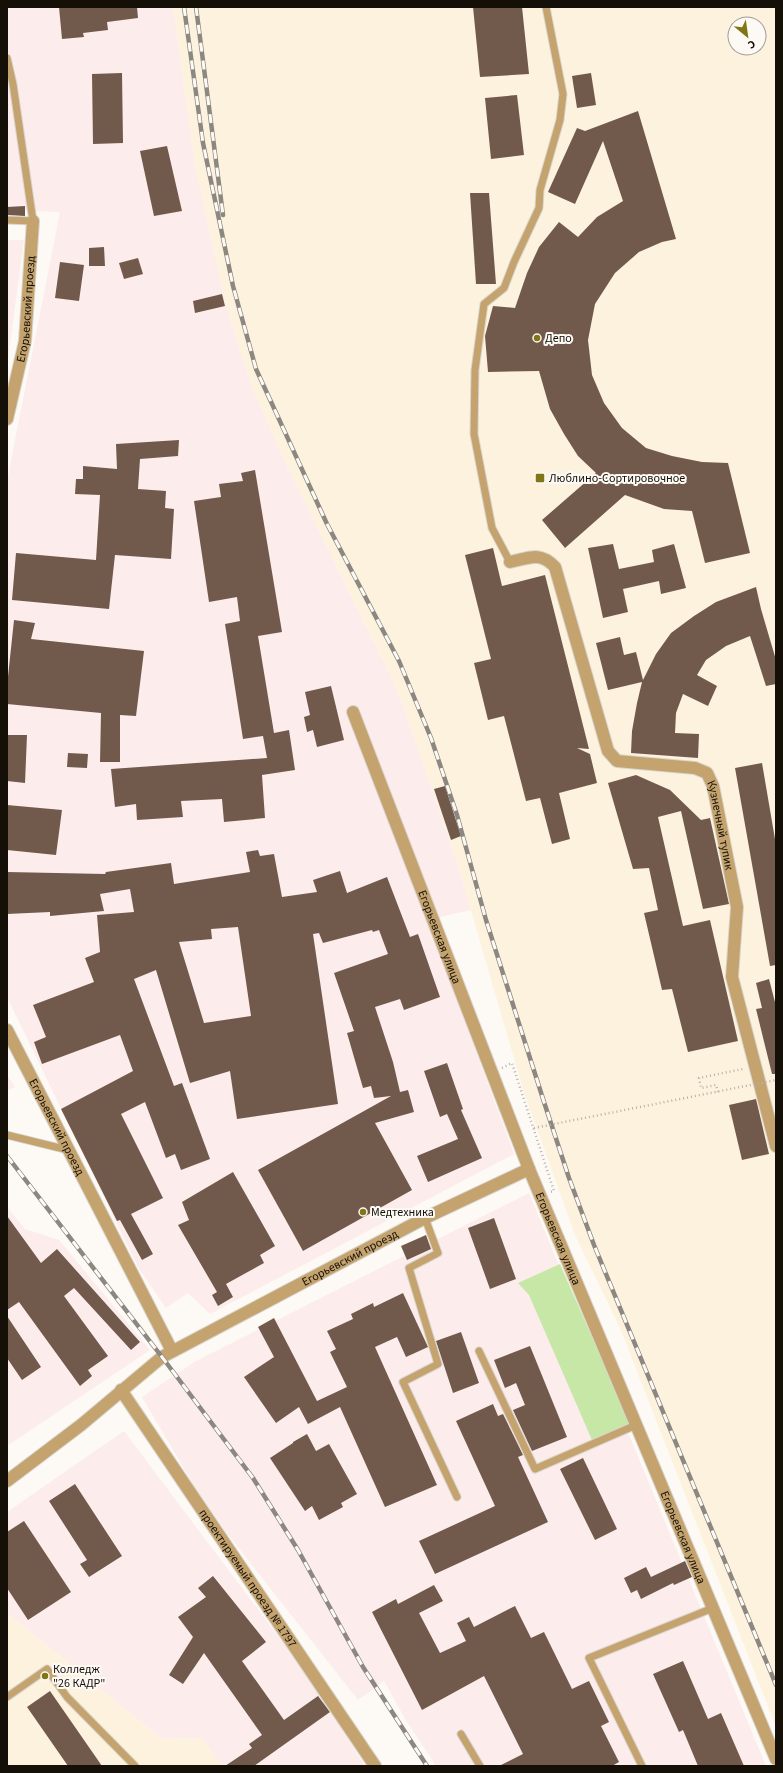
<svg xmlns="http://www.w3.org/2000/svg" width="783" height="1773" font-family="'Source Sans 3',sans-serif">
	<rect width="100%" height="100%" fill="#fdfaf5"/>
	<path fill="#fcecec" d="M 7,7 L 173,7 L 195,165 L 225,302 L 251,385 L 287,466 L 397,689 L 456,859 L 471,910 L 427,920 L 514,1154 L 210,1314 L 188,1293 L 166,1308 L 139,1269 L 7,997 L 7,481 L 60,212 L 7,210 Z
		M 7,240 L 24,240 L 7,366 Z
		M 7,1075 L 15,1087 L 7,1091 Z
		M 529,1193 L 766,1766 L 436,1766 L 404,1717 L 384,1681 L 358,1700 L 226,1532 L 196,1489 L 142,1397 L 196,1361 Z
		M 7,1207 L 25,1229 L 59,1240 L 150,1350 L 7,1446 Z
		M 124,1431 L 314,1684 L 365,1766 L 222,1766 L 202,1738 L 162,1739 L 7,1613 L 7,1512 Z"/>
	<path fill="#fdf2de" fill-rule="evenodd" d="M 173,7 L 776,7 L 776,1727 L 620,1328 L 575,1235 L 524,1093 L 456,859 L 397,689 L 287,466 L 251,385 L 225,302 L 195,165 ZM 735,24 L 759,24 L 759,48 L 735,48 Z
		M 7,1613 L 162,1739 L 202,1738 L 222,1766 L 7,1766 Z"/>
	<path fill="#c7e7a7" d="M 560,1264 L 630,1424 L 592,1440 L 529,1295 L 518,1283 Z"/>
	<path fill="#715a4c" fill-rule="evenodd" d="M 59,7 L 137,7 L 138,18 L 107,22 L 108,30 L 83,33 L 84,37 L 62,39 Z
		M 473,7 L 522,7 L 529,74 L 480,77 Z
		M 122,73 L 123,143 L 93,144 L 92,74 Z
		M 591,73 L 596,105 L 577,108 L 572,76 Z
		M 517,95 L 524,155 L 491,159 L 485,98 Z
		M 638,111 L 676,239 L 662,242 L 639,252 L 615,273 L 595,304 L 588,340 L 592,375 L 604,403 L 622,428 L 646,448 L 672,456 L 702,462 L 728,463 L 750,553 L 705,563 L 692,511 L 664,509 L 625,495 L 565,548 L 542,520 L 596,473 L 578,456 L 564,434 L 550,409 L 539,371 L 488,372 L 485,336 L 493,306 L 515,308 L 527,273 L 539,247 L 559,222 L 578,237 L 597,217 L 623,201 L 603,141 L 575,204 L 548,192 L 577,128 L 585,131 Z
		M 167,146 L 182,211 L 154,216 L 140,151 Z
		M 470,193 L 489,193 L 496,284 L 476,284 Z
		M 25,206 L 25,216 L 7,215 L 7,207 Z
		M 104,247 L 105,266 L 89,266 L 89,248 Z
		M 138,258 L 143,274 L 124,279 L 119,263 Z
		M 60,262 L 84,265 L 79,301 L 55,298 Z
		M 222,294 L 225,306 L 195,313 L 193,301 Z
		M 179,440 L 178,456 L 140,459 L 138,489 L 166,491 L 165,508 L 174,509 L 171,559 L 115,555 L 109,609 L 12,600 L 16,553 L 96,560 L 100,495 L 75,494 L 76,479 L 83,479 L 83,466 L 117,469 L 116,444 Z
		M 255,470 L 282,632 L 258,636 L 274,733 L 289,730 L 295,770 L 262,775 L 265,818 L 224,822 L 222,799 L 181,801 L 183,817 L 137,820 L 136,804 L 115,807 L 111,769 L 267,758 L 263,736 L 243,739 L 225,624 L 240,621 L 237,597 L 209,602 L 194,501 L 221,497 L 219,484 L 243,481 L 241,473 Z
		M 613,544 L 619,569 L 654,562 L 652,550 L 674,544 L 686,588 L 661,594 L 659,581 L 623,589 L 628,612 L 603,618 L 588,548 Z
		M 493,548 L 502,586 L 545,575 L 589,749 L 577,748 L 590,754 L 597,783 L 559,793 L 570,839 L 552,844 L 540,798 L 526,801 L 504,716 L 488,720 L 474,663 L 491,659 L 465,555 Z
		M 756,587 L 761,609 L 776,660 L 776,684 L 766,686 L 750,636 L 726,646 L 706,660 L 697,675 L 717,686 L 708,706 L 683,694 L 676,713 L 675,733 L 699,734 L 698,758 L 631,753 L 632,731 L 637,703 L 642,682 L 608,690 L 596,643 L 620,637 L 624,655 L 636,652 L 643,680 L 656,654 L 671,633 L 694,616 L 716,602 Z
		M 14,620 L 35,623 L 31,639 L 144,651 L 136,716 L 120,715 L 120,762 L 100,762 L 101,713 L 7,704 L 7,686 Z
		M 331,686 L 344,740 L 317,747 L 313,730 L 307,732 L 304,717 L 310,715 L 305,692 Z
		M 7,735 L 27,735 L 25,783 L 7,781 Z
		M 68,753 L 88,754 L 87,768 L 67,767 Z
		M 762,763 L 776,845 L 776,965 L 770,966 L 735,768 Z
		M 636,775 L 670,790 L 701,820 L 710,818 L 729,904 L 703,909 L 681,811 L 658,817 L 683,926 L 710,920 L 738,1041 L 688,1052 L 672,989 L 662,990 L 644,913 L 658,910 L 649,868 L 633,869 L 608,783 Z
		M 445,786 L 461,836 L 451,840 L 434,789 Z
		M 7,805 L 62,810 L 56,855 L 7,850 Z
		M 258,850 L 260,856 L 274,854 L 282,897 L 317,892 L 313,880 L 340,871 L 347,893 L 387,877 L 410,937 L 418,934 L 440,997 L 404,1010 L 400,999 L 375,1007 L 393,1062 L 400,1092 L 408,1090 L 414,1112 L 375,1123 L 412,1190 L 303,1251 L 258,1170 L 391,1096 L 374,1098 L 371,1086 L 363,1088 L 347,1033 L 354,1031 L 334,973 L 388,954 L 379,930 L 373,932 L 372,930 L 323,943 L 319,933 L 313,934 L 338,1104 L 237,1119 L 230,1071 L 190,1083 L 156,970 L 134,979 L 174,1086 L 182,1083 L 210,1159 L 181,1170 L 175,1154 L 166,1158 L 145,1102 L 121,1114 L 163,1198 L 131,1214 L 153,1254 L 142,1260 L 120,1220 L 117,1221 L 61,1109 L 133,1071 L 120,1035 L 42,1064 L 34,1042 L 46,1037 L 33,1005 L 94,982 L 85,958 L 100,952 L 97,915 L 134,912 L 130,889 L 100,894 L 104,911 L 50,916 L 50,912 L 7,914 L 7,872 L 105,874 L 106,872 L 171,863 L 174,884 L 250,872 L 246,852 ZM 238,927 L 251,1016 L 204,1023 L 179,942 L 212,939 L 211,929 Z
		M 769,979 L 776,1006 L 776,1074 L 772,1074 L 756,1009 L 762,1008 L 756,983 Z
		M 447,1063 L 463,1109 L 461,1110 L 482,1158 L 428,1182 L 417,1156 L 458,1139 L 447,1114 L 440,1117 L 424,1071 Z
		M 756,1099 L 769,1154 L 742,1160 L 729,1105 Z
		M 233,1172 L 275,1246 L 260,1255 L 264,1263 L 226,1284 L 233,1297 L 218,1306 L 212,1295 L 217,1292 L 178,1225 L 189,1220 L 182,1202 Z
		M 7,1216 L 41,1263 L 57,1249 L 140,1342 L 131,1350 L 74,1288 L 64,1296 L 108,1356 L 88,1370 L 92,1376 L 80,1386 L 19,1302 L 7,1310 Z
		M 494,1218 L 516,1279 L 490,1289 L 468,1228 Z
		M 426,1235 L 431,1249 L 407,1260 L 401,1246 Z
		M 403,1293 L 428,1347 L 406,1357 L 397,1337 L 375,1347 L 437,1485 L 385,1507 L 340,1407 L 308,1424 L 299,1407 L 276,1423 L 244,1377 L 274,1357 L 258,1327 L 274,1318 L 317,1401 L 347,1387 L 330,1352 L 336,1349 L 327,1331 L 353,1319 L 351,1314 L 373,1303 L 374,1307 Z
		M 7,1316 L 41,1367 L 22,1380 L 7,1358 Z
		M 461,1332 L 479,1383 L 453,1393 L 436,1341 Z
		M 530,1346 L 567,1437 L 532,1451 L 513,1410 L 525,1405 L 516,1383 L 505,1388 L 494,1360 Z
		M 493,1404 L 498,1416 L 503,1414 L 523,1455 L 518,1457 L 548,1522 L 435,1574 L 419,1541 L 495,1506 L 456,1421 Z
		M 307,1434 L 316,1451 L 329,1444 L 357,1494 L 341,1503 L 343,1507 L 319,1520 L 312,1506 L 305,1511 L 270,1458 L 293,1443 L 293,1442 Z
		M 583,1458 L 617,1529 L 595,1540 L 560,1469 Z
		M 75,1484 L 122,1556 L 89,1577 L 80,1564 L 87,1560 L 49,1501 Z
		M 24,1521 L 71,1592 L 28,1620 L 7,1588 L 7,1532 Z
		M 685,1561 L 692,1577 L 674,1585 L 673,1583 L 641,1599 L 637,1590 L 631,1593 L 624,1578 L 646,1567 L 651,1577 Z
		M 213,1576 L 266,1642 L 242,1661 L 284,1720 L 318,1696 L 330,1712 L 254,1766 L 225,1766 L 252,1748 L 249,1744 L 262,1735 L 204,1653 L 183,1684 L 169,1675 L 193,1637 L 178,1617 L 206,1597 L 198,1588 Z
		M 434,1585 L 443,1601 L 419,1613 L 440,1653 L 466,1641 L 457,1623 L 469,1617 L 474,1627 L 515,1606 L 531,1638 L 544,1632 L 572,1689 L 589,1681 L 609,1722 L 601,1726 L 619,1762 L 612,1766 L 499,1766 L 523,1754 L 484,1676 L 422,1710 L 372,1612 L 396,1599 L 398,1604 Z
		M 683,1661 L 708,1719 L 721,1713 L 744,1766 L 698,1766 L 683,1730 L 679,1732 L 653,1674 Z
		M 50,1691 L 102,1766 L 68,1766 L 27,1707 Z"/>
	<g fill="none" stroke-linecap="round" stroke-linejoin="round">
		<g stroke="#d8d5cf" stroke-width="9">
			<path id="lane" d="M 7,58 L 13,84 L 33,221 L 7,220
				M 510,562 L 492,528 L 474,434 L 475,370 L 484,304 L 504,288 L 514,262 L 539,208 L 540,190 L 560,120 L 563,94 L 546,7
				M 7,1135 L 68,1150
				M 425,1218 L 438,1253 L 409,1268 L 438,1364 L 403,1382 L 457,1497
				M 479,1351 L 535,1469 L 636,1425
				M 7,1697 L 47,1669 L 67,1697 L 135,1766
				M 461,1734 L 480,1766
				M 642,1766 L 589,1658 L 713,1608"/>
		</g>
		<g stroke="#d8d5cf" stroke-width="14">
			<g id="street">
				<path id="s1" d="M 7,419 L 25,341 L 33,221"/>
				<path id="s2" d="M 510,562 C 529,558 540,551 555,567 L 608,751 L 617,761 L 695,768 L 707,773 L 713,786 L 737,907 L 732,977 L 776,1146"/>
				<path id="s3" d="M 353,712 L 529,1169 L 776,1759"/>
				<path id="s4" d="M 7,1030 L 172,1351"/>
				<path id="s5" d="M 121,1390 L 375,1766"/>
				<path id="s6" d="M 7,1481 L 81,1425 L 162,1357 L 425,1218 L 529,1169"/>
			</g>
		</g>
		<path stroke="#b6b2ac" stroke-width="2.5" stroke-dasharray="1 3" stroke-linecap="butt" d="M 502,1068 L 512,1063 L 554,1191 L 550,1192
			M 718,1092 L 716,1085 L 701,1088 L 699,1078 L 743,1069"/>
		<use href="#lane" stroke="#c4a36f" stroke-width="7"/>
		<use href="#street" stroke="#c4a36f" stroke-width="12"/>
		<g stroke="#8c8881" stroke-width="4.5">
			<path id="rail" d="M 184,7 L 203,143 L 233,286 L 256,369 L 327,524 L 399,661 L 431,738 L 457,815 L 486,920 L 544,1102 L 569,1178 L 594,1245 L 776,1685
				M 196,7 L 223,215
				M 7,1156 L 162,1357 L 253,1478 L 298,1550 L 363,1667 L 427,1766"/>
		</g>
		<use href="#rail" stroke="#fdfaf5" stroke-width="3" stroke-dasharray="9" stroke-linecap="butt"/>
		<path stroke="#b6b2ac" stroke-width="2.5" stroke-dasharray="1 3" stroke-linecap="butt" d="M 534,1128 L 776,1080"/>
	</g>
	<g fill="#827518" stroke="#fdfaf5" stroke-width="1.5">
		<circle cx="537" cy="338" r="4"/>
		<rect x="535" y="473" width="10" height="10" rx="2"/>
		<circle cx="363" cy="1212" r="4"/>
		<circle cx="45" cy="1676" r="4"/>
	</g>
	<g text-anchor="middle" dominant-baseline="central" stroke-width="4" stroke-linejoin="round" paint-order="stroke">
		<g font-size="12" fill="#151007" stroke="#fdfaf5">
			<text stroke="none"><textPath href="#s1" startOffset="112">Егорьевский проезд</textPath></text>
			<text stroke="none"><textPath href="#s2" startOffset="399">Кузнечный тупик</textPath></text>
			<text stroke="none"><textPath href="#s3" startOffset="241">Егорьевская улица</textPath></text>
			<text stroke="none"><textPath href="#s4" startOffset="109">Егорьевский проезд</textPath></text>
			<text stroke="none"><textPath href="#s3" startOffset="565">Егорьевская улица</textPath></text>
			<text stroke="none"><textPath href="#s6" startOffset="411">Егорьевский проезд</textPath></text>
			<text stroke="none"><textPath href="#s3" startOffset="889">Егорьевская улица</textPath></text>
			<text stroke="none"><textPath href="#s5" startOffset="227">проектируемый проезд № 1797</textPath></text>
		</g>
		<g font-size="12" fill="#151007" stroke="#fdfaf5" text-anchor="start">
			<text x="545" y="338">Депо</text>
			<text x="549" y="478">Люблино-Сортировочное</text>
			<text x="371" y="1212">Медтехника</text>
			<text x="53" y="1669">Колледж<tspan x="53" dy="14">"26 КАДР"</tspan></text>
		</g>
	</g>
	<rect width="783" height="1773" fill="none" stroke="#151007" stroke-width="16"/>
	<g transform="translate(747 36) rotate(151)"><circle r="19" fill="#fdfaf5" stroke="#a09c96"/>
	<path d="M0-3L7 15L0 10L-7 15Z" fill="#827518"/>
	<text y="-6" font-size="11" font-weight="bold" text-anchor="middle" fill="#151007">С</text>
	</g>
</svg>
